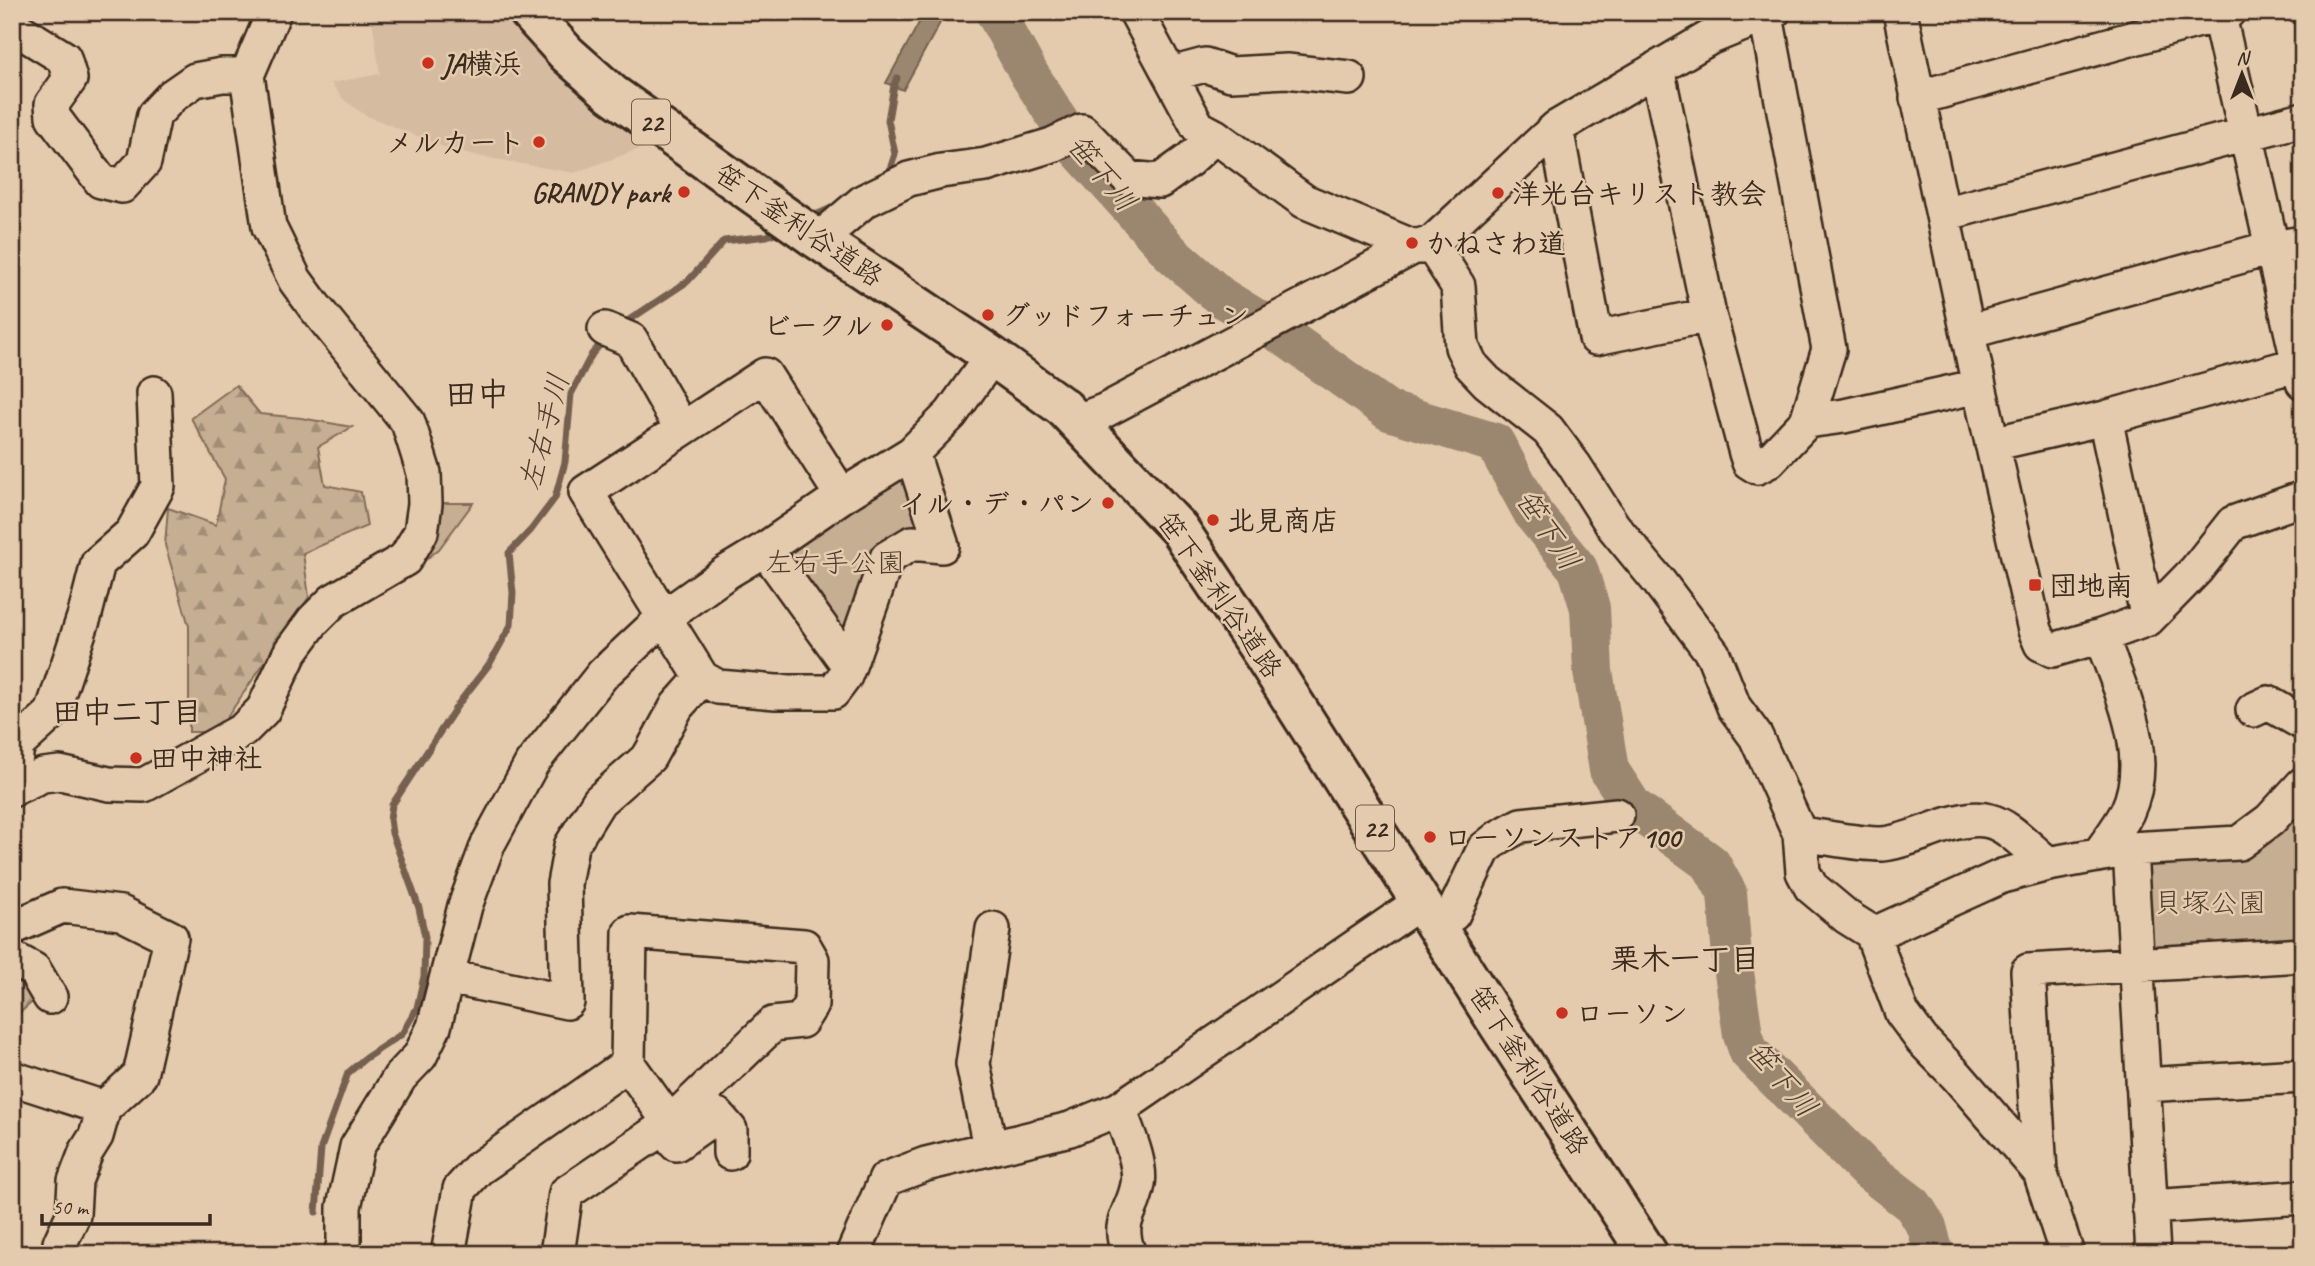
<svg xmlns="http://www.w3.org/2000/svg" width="2315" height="1266" font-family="Caveat,'Klee One',sans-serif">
	<defs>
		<pattern id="forest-firs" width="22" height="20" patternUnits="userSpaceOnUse" patternTransform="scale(1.75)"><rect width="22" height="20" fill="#c6ae93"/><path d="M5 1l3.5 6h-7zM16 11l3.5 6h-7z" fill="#a28e77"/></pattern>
	</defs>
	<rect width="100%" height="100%" fill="#e5cbad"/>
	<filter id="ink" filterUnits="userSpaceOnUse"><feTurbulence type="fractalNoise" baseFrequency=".0143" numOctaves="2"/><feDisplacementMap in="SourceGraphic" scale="14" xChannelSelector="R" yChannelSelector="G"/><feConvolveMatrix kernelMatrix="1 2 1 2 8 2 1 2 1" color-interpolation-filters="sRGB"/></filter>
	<g filter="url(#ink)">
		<path fill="#d5bca0" d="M 371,12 L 504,12 L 524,36 L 585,98 L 650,145 L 574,173 L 478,156 L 446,148 L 365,115 L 344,100 L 331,83 L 380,74 Z"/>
		<path fill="url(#forest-firs)" stroke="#806c58" stroke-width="2" d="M 236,385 L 260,414 L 301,418 L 352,427 L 318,447 L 325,485 L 361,492 L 367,526 L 303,553 L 309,597 L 217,732 L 189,732 L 189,626 L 165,545 L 168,508 L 216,525 L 225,479 L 191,418 Z
			M 12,968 L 39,996 L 12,1020 Z"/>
		<path fill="#c6ae93" stroke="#806c58" stroke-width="2" d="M 902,473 L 929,527 L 911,535 L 850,646 L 782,556 Z
			M 434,503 L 473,503 L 439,549 L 425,560 L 414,553 Z
			M 2303,807 L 2303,943 L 2155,951 L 2148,941 L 2141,867 L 2154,858 Z"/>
		<path fill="#9b866f" stroke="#75614f" stroke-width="2" d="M 925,12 L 946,12 L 903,90 L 886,83 Z"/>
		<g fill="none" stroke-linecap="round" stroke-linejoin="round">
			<path stroke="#75614f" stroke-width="7" d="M 887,178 L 895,154 L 888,120 L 894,85 L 897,78
				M 809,218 L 836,206
				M 620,326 L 688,281 L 724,241 L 767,236 L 782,230
				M 316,1212 L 321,1148 L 348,1073 L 364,1059 L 402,1034 L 417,1008 L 424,976 L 425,937 L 419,908 L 392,833 L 390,819 L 392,805 L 459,703 L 490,663 L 511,625 L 513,593 L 509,553 L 531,530 L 555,498 L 565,462 L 571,394 L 592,354 L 606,338"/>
			<path stroke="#9b866f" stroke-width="40" d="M 995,12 L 1029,74 L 1075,146 L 1172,254 L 1221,297 L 1287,338 L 1389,411 L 1495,443 L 1534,515 L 1578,569 L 1590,608 L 1593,671 L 1609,770 L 1633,807 L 1711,864 L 1727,893 L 1732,958 L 1743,1035 L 1749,1052 L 1865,1168 L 1913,1205 L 1927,1227 L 1934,1254"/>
			<g stroke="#3b2a1e" stroke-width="38">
				<path id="minor" d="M 1136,12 L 1198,127 L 1215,136 L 1304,201 L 1414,247 L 1433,247 L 1458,286 L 1462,347 L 1471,365 L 1487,382 L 1548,430 L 1574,465 L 1613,526 L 1659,582 L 1713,654 L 1734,707 L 1756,737 L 1800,834 L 1803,872 L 1811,887 L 1847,917 L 1874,934 L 1875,942 L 1902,1013 L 1922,1040 L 1957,1076 L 2040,1172 L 2067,1254
					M 1900,12 L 1979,386 L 2035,630 L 2041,644 L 2053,650 L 2101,636 L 2148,619 L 2196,570 L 2233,523 L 2303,498
					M 2218,12 L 2303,382
					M 12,26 L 64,58 L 70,79 L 52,104 L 53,117 L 101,181 L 122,186 L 144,162 L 154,115 L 172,96 L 195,80 L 222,75 L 247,75
					M 1657,68 L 1709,315 L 1746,453 L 1749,462 L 1757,467 L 1769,461 L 1807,421 L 1829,349 L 1766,16
					M 1171,74 L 1205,65 L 1231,74 L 1287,71 L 1349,78
					M 1917,98 L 2228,12
					M 1556,128 L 1596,338 L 1709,315
					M 1944,214 L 2303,119
					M 818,240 L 864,201 L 909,179 L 941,171 L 986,165 L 1052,145 L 1082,131 L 1128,178 L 1160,181 L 1189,160 L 1215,136
					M 605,329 L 631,340 L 681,428
					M 1968,332 L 2271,248 L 2303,243
					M 2105,418 L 2148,619
					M 1078,421 L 1104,411 L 1414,247 L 1433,242 L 1556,128 L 1709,38 L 1773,12
					M 1807,421 L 1844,416 L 1979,386
					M 1992,444 L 2105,418 L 2299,364
					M 842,496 L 765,375 L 586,492 L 702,678 L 718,687 L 776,692 L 833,692 L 845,676 L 849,666 L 887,558 L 912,543 L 942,546 L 912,453
					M 765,549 L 849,666
					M 2253,710 L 2268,703 L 2303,723
					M 14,788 L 43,775 L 60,773 L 109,784 L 144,785 L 243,730 L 263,710 L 291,651 L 313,621 L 333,601 L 405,559 L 421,532 L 425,504 L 424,473 L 408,422 L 314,306 L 295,280 L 269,227 L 247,75 L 274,12
					M 12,790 L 17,745 L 52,713 L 85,614 L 98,563 L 132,533 L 158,486 L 154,393
					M 1800,834 C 1827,837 1855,844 1882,844 C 1897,843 1915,836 1929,831 C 1994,806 2000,823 2048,864
					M 2130,849 L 2153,1254
					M 2100,853 C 2109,840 2120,826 2127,812 C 2154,755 2120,691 2101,636
					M 1435,923 L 1453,914 L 1484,849 L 1499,837 L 1521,825 L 1617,815
					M 12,928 L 62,906 L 121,913 L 171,938 L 140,1075 L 104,1108 L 12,1078
					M 1874,934 L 2002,876 L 2048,864 L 2130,849 L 2239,843 L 2270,820 L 2303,784
					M 12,958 L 34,970 L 50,997
					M 448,977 L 567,1002 L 564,884 L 571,846 L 599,801 L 649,757 L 677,706 L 702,678
					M 628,1064 L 670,1123
					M 2143,1085 L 2303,1076
					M 1119,1109 C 1126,1129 1142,1163 1138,1184 C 1133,1214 1115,1220 1129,1254
					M 663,1128 L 676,1144 L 717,1115 L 730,1130 L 730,1153
					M 990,1147 L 973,1064 L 993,929
					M 2040,1172 L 2028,971 L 2303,955
					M 2149,1207 L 2303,1197
					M 61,1254 L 60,1243 L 73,1215 L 75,1181 L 86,1152 L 96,1136 L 104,1108
					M 341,1254 L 344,1243 L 344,1207 L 357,1147 L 400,1077 L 420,1056 L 434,1027 L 465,906 L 488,844 L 532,763 L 603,674 L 664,617 L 727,572 L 765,549 L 842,496 L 912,453 L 951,414 L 992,356
					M 448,1254 L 460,1189 L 478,1169 L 628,1064 L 630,932 L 804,946 L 812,960 L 811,1005 L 801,1021 L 773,1024 L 670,1123 L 566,1193 L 557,1254
					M 853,1254 L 886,1179 L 926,1164 L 1070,1129 L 1119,1109 L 1422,901"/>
			</g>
			<g stroke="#3b2a1e" stroke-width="44">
				<path id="major" d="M 529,12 L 567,54 L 612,94 L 814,237 L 992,356 L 1064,408 L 1179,529 L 1264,656 L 1495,1019 L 1648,1254"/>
			</g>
			<use href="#minor" stroke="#e5cbad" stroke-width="33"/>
			<use href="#major" stroke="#e5cbad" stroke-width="38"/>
		</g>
	</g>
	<g fill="#c8321e" stroke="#e5cbad" stroke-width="2.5">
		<circle cx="428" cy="63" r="7"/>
		<circle cx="539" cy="142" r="7"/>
		<circle cx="684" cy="192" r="7"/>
		<circle cx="1498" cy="193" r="7"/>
		<circle cx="1412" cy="243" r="7"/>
		<circle cx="988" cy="315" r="7"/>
		<circle cx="887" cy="325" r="7"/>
		<circle cx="1108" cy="503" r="7"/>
		<circle cx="1213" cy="520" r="7"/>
		<rect x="2028" y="578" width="14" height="14" rx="3.5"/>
		<circle cx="136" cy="758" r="7"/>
		<circle cx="1430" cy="837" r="7"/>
		<circle cx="1562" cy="1013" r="7"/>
	</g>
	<g text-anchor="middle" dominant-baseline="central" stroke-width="5" stroke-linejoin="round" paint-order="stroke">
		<g fill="#e5cbad" stroke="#6e5a49" stroke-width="2">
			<rect x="632" y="99.5" width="38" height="45" rx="5"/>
			<rect x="1356" y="805.5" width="38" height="45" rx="5"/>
		</g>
		<g font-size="26" font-weight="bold" fill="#3b2a1e">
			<text x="651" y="122">22</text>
			<text x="1375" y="828">22</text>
		</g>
		<g font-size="28" font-weight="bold" fill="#3b2a1e" stroke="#e5cbad" text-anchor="start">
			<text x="442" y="63">JA横浜</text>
			<text x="525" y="142" text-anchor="end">メルカート</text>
			<text x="670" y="192" text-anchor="end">GRANDY park</text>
			<text x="1512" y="193">洋光台キリスト教会</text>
			<text x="1426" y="243">かねさわ道</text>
			<text x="1002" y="315">グッドフォーチュン</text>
			<text x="873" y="325" text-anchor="end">ビークル</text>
			<text x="1094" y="503" text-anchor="end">イル・デ・パン</text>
			<text x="1227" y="520">北見商店</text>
			<text x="2049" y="585">団地南</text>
			<text x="150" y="758">田中神社</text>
			<text x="1444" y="837">ローソンストア100</text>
			<text x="1576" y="1013">ローソン</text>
		</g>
		<g font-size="28" fill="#3b2a1e" stroke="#e5cbad">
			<text transform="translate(799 225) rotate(34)">笹下釜利谷道路</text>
			<text transform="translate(1220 595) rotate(55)">笹下釜利谷道路</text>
			<text transform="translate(1529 1070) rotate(57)">笹下釜利谷道路</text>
		</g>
		<g font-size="28" fill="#503e30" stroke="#e5cbad">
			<text x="835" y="562">左右手公園</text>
			<text x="2210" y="902">貝塚公園</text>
		</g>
		<g font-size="30" font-style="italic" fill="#4e3c2e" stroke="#e5cbad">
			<text transform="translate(1102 173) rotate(50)">笹下川</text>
			<text transform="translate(544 432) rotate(-75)">左右手川</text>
			<text transform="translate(1548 530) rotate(56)">笹下川</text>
			<text transform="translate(1782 1079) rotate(49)">笹下川</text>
		</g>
		<g font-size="30" font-weight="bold" fill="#3b2a1e" stroke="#e5cbad">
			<text x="127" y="712">田中二丁目</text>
			<text x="1685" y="959">栗木一丁目</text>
		</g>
		<g font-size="32" font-weight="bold" fill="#3b2a1e" stroke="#e5cbad">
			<text x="477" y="394">田中</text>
		</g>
	</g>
	<rect width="2315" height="1266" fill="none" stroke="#e5cbad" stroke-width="42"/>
	<rect x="21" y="21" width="2273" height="1224" fill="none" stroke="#3b2a1e" stroke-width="2.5" filter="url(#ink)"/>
	<g transform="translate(2242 74)" stroke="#e5cbad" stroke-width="5" paint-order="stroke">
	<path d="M0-5L12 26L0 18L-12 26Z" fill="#3b2a1e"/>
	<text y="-10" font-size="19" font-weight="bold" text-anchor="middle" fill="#3b2a1e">N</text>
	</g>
	<path d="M42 1214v10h168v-10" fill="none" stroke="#3b2a1e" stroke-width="3.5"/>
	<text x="52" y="1214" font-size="21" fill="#3b2a1e" stroke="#e5cbad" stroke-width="5" paint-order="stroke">50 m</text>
</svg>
